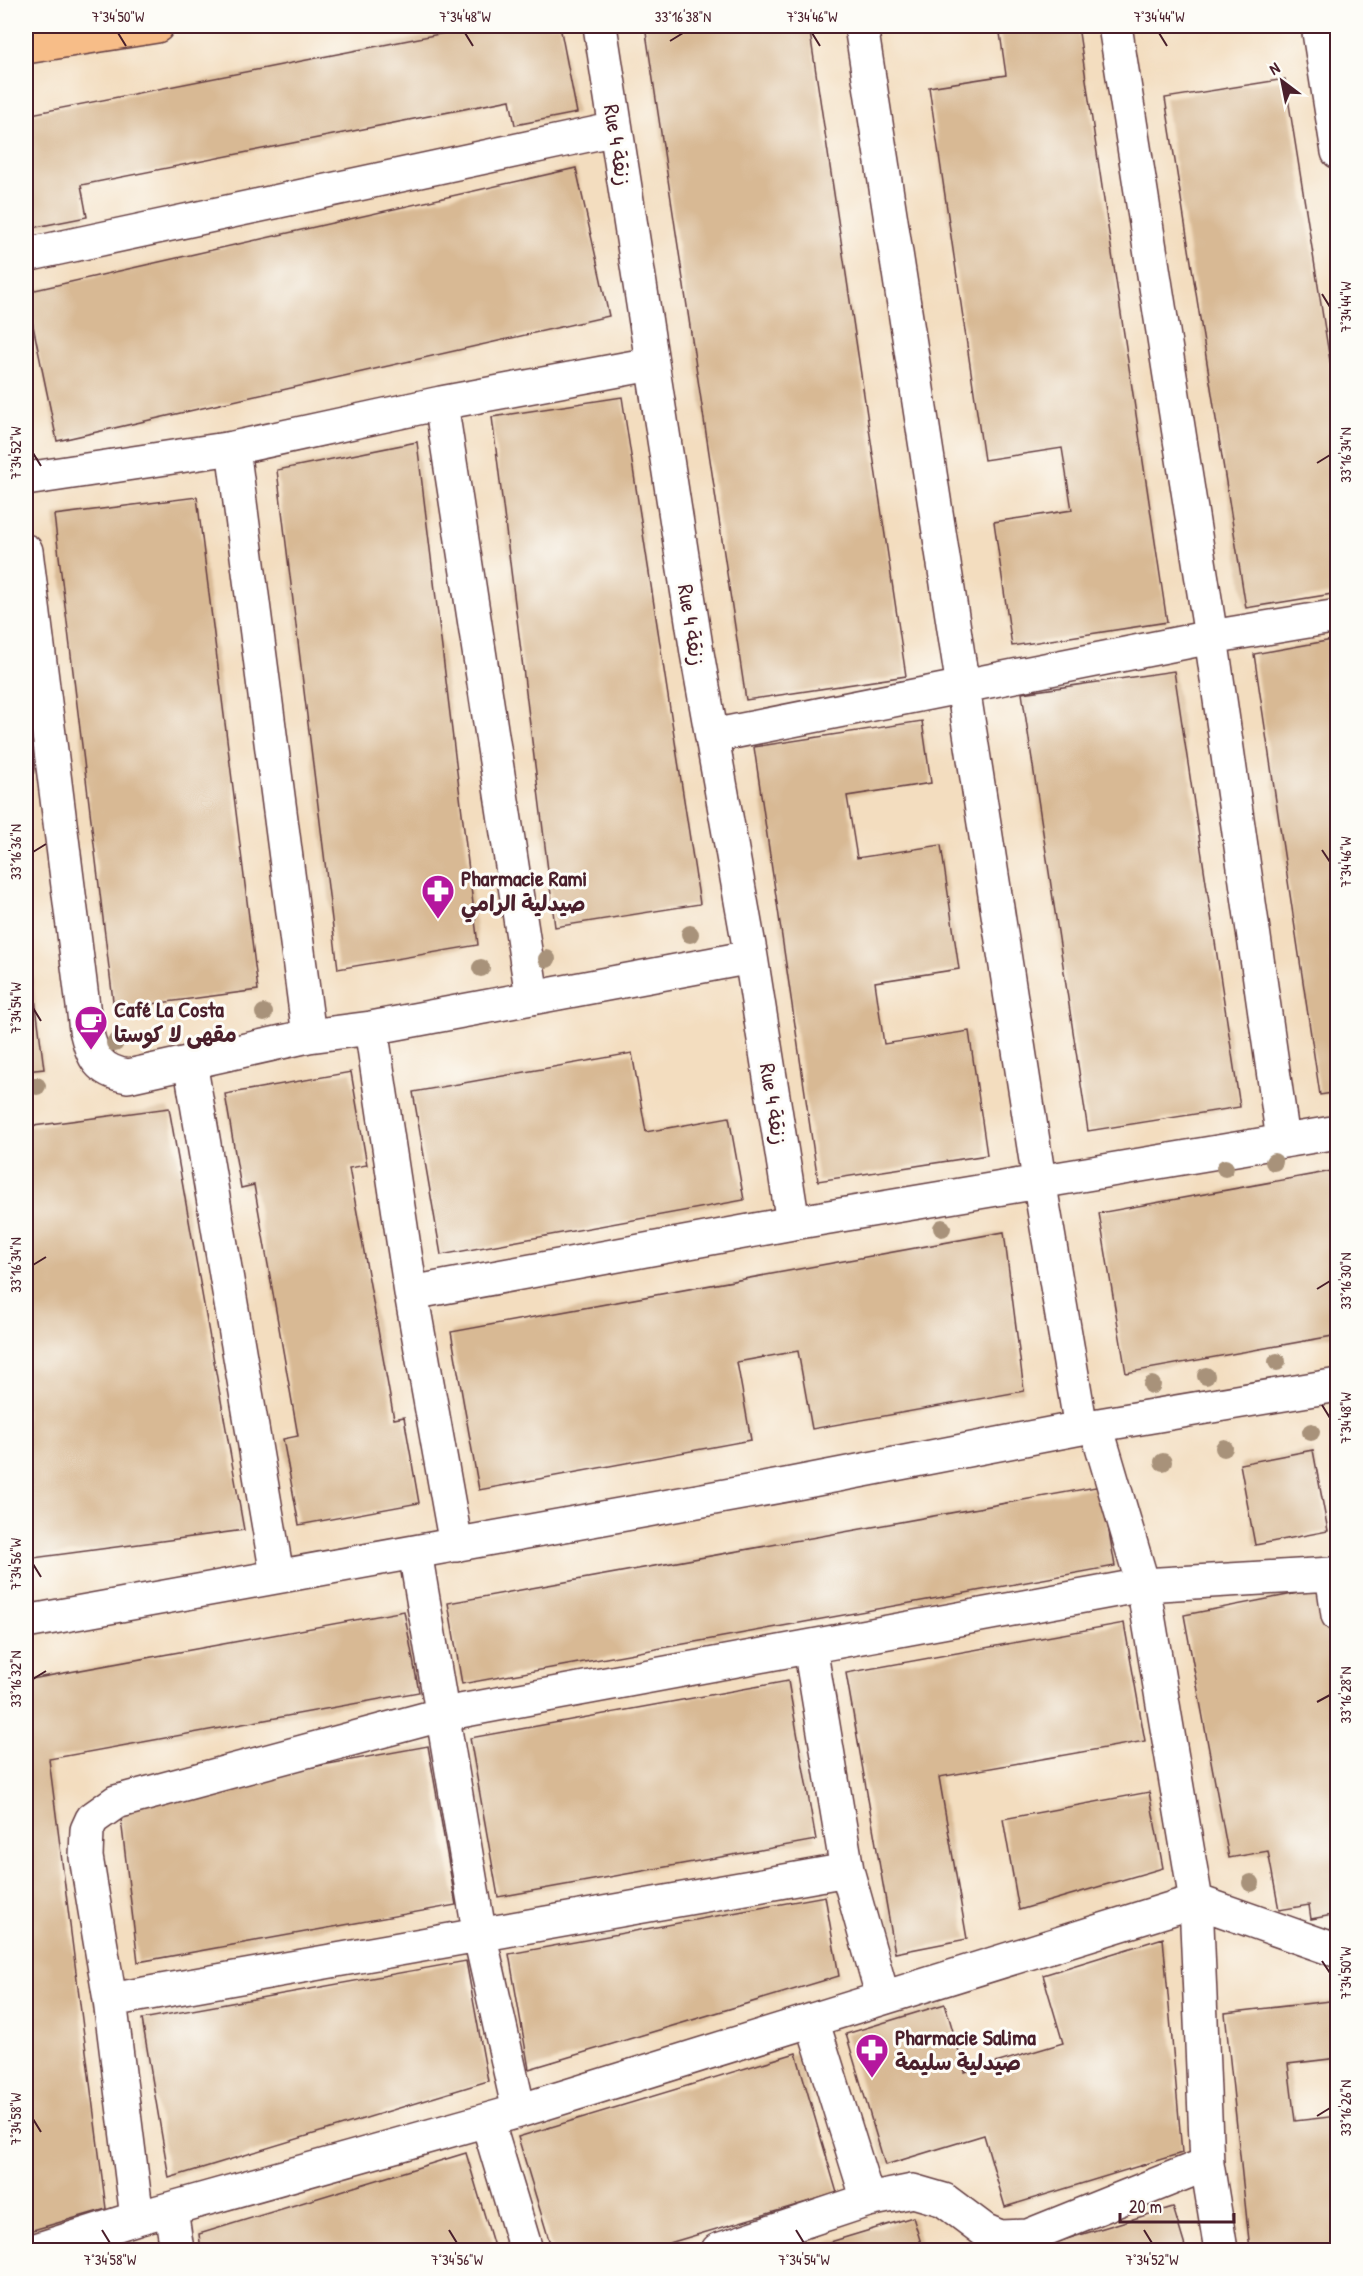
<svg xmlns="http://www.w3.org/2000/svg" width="1363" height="2276" font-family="'Patrick Hand','Playpen Sans Arabic',sans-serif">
	<rect width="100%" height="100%" fill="#fdfcf7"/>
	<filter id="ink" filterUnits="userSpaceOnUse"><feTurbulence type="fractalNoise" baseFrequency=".0167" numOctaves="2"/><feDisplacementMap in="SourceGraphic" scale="12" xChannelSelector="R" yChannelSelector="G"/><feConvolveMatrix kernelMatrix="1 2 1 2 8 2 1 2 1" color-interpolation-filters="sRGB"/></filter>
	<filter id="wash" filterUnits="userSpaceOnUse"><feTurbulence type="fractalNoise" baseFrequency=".008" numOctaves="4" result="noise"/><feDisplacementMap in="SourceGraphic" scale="24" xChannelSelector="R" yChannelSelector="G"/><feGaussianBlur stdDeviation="1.35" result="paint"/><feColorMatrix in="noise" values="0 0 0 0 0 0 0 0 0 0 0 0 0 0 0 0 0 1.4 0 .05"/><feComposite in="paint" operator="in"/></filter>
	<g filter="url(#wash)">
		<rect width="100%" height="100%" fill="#f3ddbf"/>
		<g id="blocks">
			<path fill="#d8b994" d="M 480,26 L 560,26 L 577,113 L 515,125 L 510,100 L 81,185 L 87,217 L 26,229 L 26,115 Z
				M 645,26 L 809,26 L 906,676 L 746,700 Z
				M 999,26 L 1078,26 L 1167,622 L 1012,646 L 994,522 L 1072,510 L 1062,448 L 984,460 L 929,87 L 1006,75 Z
				M 1285,79 L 1338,411 L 1338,593 L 1246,608 L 1165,98 Z
				M 576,168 L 609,316 L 57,441 L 26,292 Z
				M 622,397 L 700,904 L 555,927 L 492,417 Z
				M 417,442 L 478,945 L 338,969 L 277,470 Z
				M 197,497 L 258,990 L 114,1009 L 54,515 Z
				M 1338,639 L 1338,1092 L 1320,1095 L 1254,654 Z
				M 1174,671 L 1240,1107 L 1088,1131 L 1022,693 Z
				M 922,721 L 931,783 L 847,796 L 857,858 L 941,845 L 959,969 L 875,982 L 884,1044 L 969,1031 L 987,1155 L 818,1181 L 754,747 Z
				M 26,927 L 44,1069 L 26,1071 Z
				M 632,1053 L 646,1132 L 729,1117 L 744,1200 L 441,1255 L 413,1092 Z
				M 351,1072 L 367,1165 L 349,1168 L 394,1419 L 404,1417 L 419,1503 L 299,1525 L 283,1439 L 298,1436 L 254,1185 L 241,1188 L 225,1094 Z
				M 169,1108 L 244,1530 L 26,1559 L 26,1127 Z
				M 1338,1170 L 1338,1335 L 1126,1373 L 1099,1213 Z
				M 1004,1232 L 1024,1391 L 812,1429 L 798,1351 L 737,1362 L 751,1440 L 479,1490 L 451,1332 Z
				M 1313,1450 L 1328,1531 L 1255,1545 L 1240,1464 Z
				M 1101,1486 L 1115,1566 L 462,1684 L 448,1603 Z
				M 1330,1587 L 1338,1649 L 1338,1914 L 1311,1919 L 1309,1905 L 1279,1910 L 1268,1851 L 1229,1858 L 1184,1615 Z
				M 404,1611 L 419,1692 L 49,1759 L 106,2209 L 26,2232 L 26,1680 Z
				M 1124,1623 L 1145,1741 L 939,1777 L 967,1939 L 895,1953 L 846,1673 Z
				M 788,1681 L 816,1840 L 498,1897 L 470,1738 Z
				M 428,1746 L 456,1905 L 138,1962 L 119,1802 Z
				M 1149,1792 L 1163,1868 L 1019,1910 L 1003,1819 Z
				M 825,1896 L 839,1976 L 529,2069 L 509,1954 Z
				M 1163,1938 L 1182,2153 L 1005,2207 L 984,2135 L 885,2165 L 846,2034 L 945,2004 L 965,2072 L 1063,2043 L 1043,1975 Z
				M 466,1961 L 488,2081 L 169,2178 L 142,2019 Z
				M 1338,2000 L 1338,2058 L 1288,2064 L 1295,2121 L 1338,2116 L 1338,2250 L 1250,2250 L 1225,2013 Z
				M 796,2053 L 837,2193 L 646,2250 L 552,2250 L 518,2137 Z
				M 466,2153 L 495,2250 L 201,2250 L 199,2234 Z
				M 1173,2207 L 1186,2250 L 1030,2250 Z
				M 913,2217 L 923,2250 L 804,2250 Z"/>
		</g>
	</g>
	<g filter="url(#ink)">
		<use href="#blocks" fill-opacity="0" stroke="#633c41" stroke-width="1.5"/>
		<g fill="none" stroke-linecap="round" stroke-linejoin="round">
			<g stroke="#633c41" stroke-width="36">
				<path id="minor" d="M 600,26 L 697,653 L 751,957 L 793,1223
					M 861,26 L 1039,1180 L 1081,1428
					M 1115,26 L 1211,637 L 1283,1140
					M 1318,26 L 1338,152
					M 26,255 L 616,129
					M 441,403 L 532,996
					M 233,448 L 309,1036
					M 26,479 L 233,448 L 441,403 L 651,364
					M 26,551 L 86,1030 C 93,1058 98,1071 128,1076 L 309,1036 L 371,1028 L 751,957
					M 712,736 L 1211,637 L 1338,616
					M 371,1028 L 411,1293 L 456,1545
					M 190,1062 L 277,1575
					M 411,1293 L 793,1223 L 1338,1132
					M 1096,1426 L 1143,1585 L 1196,1901 L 1207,2164 L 1221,2250
					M 415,1552 L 480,1937 L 519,2111
					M 1332,1574 L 1338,1615
					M 26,1622 L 786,1485 L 1081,1428 L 1338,1385
					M 810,1647 L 847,1870 L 883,1998
					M 110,2000 L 847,1870
					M 812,2020 L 868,2200
					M 487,2120 L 526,2250
					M 171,2210 L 177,2250
					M 137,2218 L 110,2000 L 86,1857 L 87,1830 L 92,1819 L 116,1802 L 444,1714 L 1143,1585 L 1332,1574 L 1338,1577
					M 36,2250 L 137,2218 L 519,2111 L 1196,1901 L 1338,1951
					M 718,2250 L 868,2200 L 913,2191 L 944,2200 L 984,2230 L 1000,2237 L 1028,2236 L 1207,2164"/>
			</g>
			<g stroke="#633c41" stroke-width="36">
				<path id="major" d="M 26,47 L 157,26"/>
			</g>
			<use href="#minor" stroke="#fff" stroke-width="33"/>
			<use href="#major" stroke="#f7bd88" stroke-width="33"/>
		</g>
		<g fill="#a8927a">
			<circle cx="690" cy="934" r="9"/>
			<circle cx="547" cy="959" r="9"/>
			<circle cx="481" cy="968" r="9"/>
			<circle cx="264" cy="1013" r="9"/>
			<circle cx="115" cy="1043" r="9"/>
			<circle cx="37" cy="1086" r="9"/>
			<circle cx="1274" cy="1162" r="9"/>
			<circle cx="1225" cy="1168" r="9"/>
			<circle cx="942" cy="1228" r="9"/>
			<circle cx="1277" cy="1362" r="9"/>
			<circle cx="1206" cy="1376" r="9"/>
			<circle cx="1152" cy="1385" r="9"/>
			<circle cx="1311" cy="1432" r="9"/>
			<circle cx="1224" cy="1448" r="9"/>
			<circle cx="1163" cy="1462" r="9"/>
			<circle cx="1251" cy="1883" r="9"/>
		</g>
	</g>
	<path fill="none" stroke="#4a1f2b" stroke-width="2" d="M 118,33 L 126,46M 465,33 L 473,46M 812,33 L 820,46M 1159,33 L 1167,46M 670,41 L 683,33M 1322,294 L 1330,307M 33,453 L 41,466M 1317,463 L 1330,455M 1322,850 L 1330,862M 33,852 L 46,844M 33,1008 L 41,1021M 33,1265 L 46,1257M 1317,1289 L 1330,1281M 1322,1405 L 1330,1418M 33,1564 L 41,1577M 33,1679 L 46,1671M 1317,1702 L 1330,1695M 1322,1961 L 1330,1973M 1317,2116 L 1330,2108M 33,2119 L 41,2132M 102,2230 L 110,2243M 449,2230 L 457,2243M 796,2230 L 804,2243M 1144,2230 L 1152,2243"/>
	<defs>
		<g id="pharmacy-pin" transform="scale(1.725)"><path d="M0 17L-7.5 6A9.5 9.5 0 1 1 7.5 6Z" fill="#b5179e" stroke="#fdfcf7"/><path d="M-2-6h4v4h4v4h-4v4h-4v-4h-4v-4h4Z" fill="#fff"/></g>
		<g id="cafe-pin" transform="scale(1.725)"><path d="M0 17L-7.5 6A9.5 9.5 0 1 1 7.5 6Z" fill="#b5179e" stroke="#fdfcf7"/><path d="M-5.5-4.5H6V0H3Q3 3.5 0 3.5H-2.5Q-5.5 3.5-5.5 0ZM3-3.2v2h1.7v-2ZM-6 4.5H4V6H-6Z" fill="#fff"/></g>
	</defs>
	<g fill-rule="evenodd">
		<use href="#pharmacy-pin" x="438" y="891"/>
		<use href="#cafe-pin" x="91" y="1022"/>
		<use href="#pharmacy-pin" x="872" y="2050"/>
	</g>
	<g text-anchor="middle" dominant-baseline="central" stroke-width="6" stroke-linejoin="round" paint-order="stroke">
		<g font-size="22" fill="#4a1f2b" stroke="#fdfcf7">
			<text transform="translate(618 145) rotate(81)">Rue 4 زنقة</text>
			<text transform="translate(692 625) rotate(81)">Rue 4 زنقة</text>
			<text transform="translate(774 1104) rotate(81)">Rue 4 زنقة</text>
		</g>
		<g font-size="22" font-weight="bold" fill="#4a1f2b" stroke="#fdfcf7" text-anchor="start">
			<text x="461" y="878">Pharmacie Rami<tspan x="461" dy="25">صيدلية الرامي</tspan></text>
			<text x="114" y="1009">Café La Costa<tspan x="114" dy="25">مقهى لا كوستا</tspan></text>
			<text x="895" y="2037">Pharmacie Salima<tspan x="895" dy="25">صيدلية سليمة</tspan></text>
		</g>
	</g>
	<rect width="1363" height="2276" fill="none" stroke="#fdfcf7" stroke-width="66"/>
	<g transform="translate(1282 81) rotate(328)" stroke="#fdfcf7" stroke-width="4.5" paint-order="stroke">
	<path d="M0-4.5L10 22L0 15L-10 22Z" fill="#4a1f2b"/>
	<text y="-9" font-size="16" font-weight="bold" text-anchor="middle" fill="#4a1f2b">N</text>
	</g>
	<path d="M1120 2213v9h114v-9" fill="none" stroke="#4a1f2b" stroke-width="3"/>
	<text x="1129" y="2213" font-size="18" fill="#4a1f2b" stroke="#fdfcf7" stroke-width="4.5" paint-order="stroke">20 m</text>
	<rect x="33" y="33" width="1297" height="2210" fill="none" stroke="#4a1f2b" stroke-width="2"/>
	<g font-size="15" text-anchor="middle" fill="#4a1f2b">
		<text x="118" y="22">7°34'50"W</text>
		<text x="465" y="22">7°34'48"W</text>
		<text x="683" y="22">33°16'38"N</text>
		<text x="812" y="22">7°34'46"W</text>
		<text x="1159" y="22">7°34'44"W</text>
		<text transform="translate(1346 307) rotate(-90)" y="5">7°34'44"W</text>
		<text transform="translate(16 453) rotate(-90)" y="5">7°34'52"W</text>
		<text transform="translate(1346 455) rotate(-90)" y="5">33°16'34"N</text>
		<text transform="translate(16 852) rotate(-90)" y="5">33°16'36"N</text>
		<text transform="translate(1346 862) rotate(-90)" y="5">7°34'46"W</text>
		<text transform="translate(16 1008) rotate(-90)" y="5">7°34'54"W</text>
		<text transform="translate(16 1265) rotate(-90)" y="5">33°16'34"N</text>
		<text transform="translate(1346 1281) rotate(-90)" y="5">33°16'30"N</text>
		<text transform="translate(1346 1418) rotate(-90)" y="5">7°34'48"W</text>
		<text transform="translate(16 1564) rotate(-90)" y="5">7°34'56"W</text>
		<text transform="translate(16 1679) rotate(-90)" y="5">33°16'32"N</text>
		<text transform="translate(1346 1695) rotate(-90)" y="5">33°16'28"N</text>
		<text transform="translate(1346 1973) rotate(-90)" y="5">7°34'50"W</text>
		<text transform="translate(1346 2108) rotate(-90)" y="5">33°16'26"N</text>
		<text transform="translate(16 2119) rotate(-90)" y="5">7°34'58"W</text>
		<text x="110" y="2265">7°34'58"W</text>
		<text x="457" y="2265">7°34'56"W</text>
		<text x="804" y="2265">7°34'54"W</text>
		<text x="1152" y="2265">7°34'52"W</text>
	</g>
</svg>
